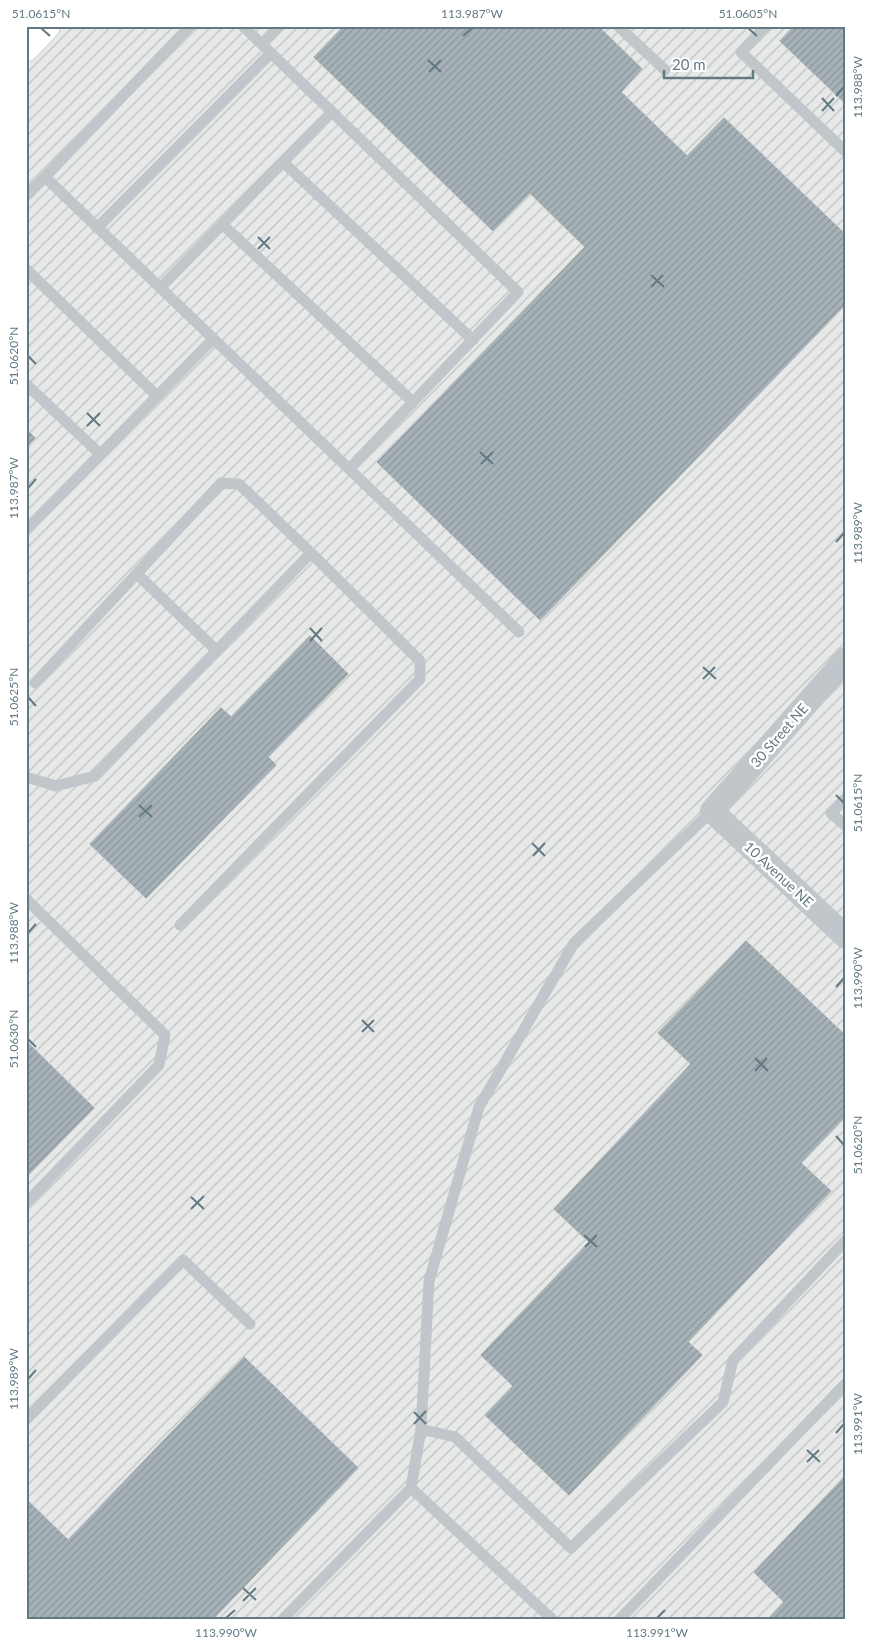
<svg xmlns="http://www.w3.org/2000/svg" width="872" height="1646" font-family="Lato,sans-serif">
	<defs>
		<pattern id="industrial-furrows" width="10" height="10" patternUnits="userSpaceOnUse" patternTransform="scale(1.25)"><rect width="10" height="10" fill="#e7e9e8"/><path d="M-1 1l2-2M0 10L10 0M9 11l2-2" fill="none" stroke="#bfc2c1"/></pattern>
		<pattern id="building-hatch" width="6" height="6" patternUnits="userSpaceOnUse" patternTransform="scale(1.25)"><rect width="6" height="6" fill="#a6b2b7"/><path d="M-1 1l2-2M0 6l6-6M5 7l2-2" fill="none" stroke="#8b969a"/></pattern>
	</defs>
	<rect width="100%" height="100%" fill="#f9f9f7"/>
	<path fill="url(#industrial-furrows)" d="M 26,26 L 846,26 L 846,1620 L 26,1620 Z"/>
	<path fill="url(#building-hatch)" stroke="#dbdbd9" d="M 343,26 L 599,26 L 643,69 L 622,92 L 687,155 L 724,117 L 846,234 L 846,305 L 540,621 L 376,462 L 584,247 L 530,194 L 493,232 L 313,57 Z
		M 793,26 L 846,26 L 846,105 L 779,41 Z
		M 26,428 L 36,438 L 26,448 Z
		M 310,635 L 349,674 L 269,757 L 277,765 L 146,899 L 89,844 L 221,707 L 231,716 Z
		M 746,940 L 846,1035 L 846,1117 L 802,1163 L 832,1191 L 689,1342 L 703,1355 L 569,1496 L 484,1415 L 512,1386 L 480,1355 L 588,1242 L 553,1209 L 690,1064 L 657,1033 Z
		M 26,1040 L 95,1108 L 26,1178 Z
		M 244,1356 L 359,1468 L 213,1620 L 26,1620 L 26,1498 L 68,1539 Z
		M 846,1474 L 846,1620 L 766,1620 L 783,1602 L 753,1572 Z"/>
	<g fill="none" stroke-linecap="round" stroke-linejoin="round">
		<g stroke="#b2babe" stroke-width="29">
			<path id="secondary" d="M 26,47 L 46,26"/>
		</g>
		<path stroke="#c0c6c9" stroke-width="11" d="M 618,26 L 665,70
			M 766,26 L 741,52 L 846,152
			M 262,44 L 279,26
			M 332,112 L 518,292 L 349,469
			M 283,162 L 473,340
			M 45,177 L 190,26
			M 26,196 L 45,177 L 519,632
			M 222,224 L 413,402
			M 97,228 L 271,53
			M 26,269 L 157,396
			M 160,288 L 332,112 L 243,26
			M 26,384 L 99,453
			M 26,530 L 213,339
			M 137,574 L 217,651
			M 35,683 L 221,483 L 239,484 L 311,553
			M 26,777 L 56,786 L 95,776 L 311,553 L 420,661 L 420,679 L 180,925
			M 846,798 L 831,813 L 846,826
			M 26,899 L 165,1035 L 159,1065 L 26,1203
			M 26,1420 L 183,1260 L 250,1324
			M 421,1429 L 455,1437 L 571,1548 L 723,1402 L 733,1360 L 846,1240
			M 282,1620 L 411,1488
			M 553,1620 L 411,1488 L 421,1429 L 429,1281 L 479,1107 L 574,943 L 712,811
			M 619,1620 L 846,1383"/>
		<path stroke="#c0c6c9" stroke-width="24" d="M 846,659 L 712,811 L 846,937"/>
		<use href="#secondary" stroke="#fff" stroke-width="28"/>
	</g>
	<path fill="none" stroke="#637983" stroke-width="2" d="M 41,28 L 50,36M 748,28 L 757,36M 463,36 L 472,28M 428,60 L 441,72M 429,72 L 441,60M 836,96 L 844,87M 822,98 L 834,111M 822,111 L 834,98M 258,237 L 270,249M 258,249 L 270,237M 651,275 L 664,287M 651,287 L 663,275M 28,356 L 36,364M 87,413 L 100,426M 87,426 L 100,413M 480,452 L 493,464M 481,464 L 493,452M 28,488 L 36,479M 836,542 L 844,533M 310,628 L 322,641M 310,641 L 322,628M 703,667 L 716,679M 703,679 L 715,667M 28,697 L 36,706M 836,795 L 844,803M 139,805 L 152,817M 139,817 L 152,805M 532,843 L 545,856M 533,856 L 545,843M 28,933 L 36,924M 836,987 L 844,978M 362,1020 L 374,1032M 362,1032 L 374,1020M 28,1039 L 36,1047M 755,1058 L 768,1071M 755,1071 L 767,1058M 836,1136 L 844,1145M 191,1197 L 204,1209M 191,1209 L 204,1196M 584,1235 L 597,1247M 585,1247 L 597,1235M 28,1379 L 36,1370M 414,1412 L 426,1424M 414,1424 L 426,1411M 836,1433 L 844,1424M 807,1450 L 820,1462M 807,1462 L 819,1450M 243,1588 L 256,1600M 243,1601 L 256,1588M 226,1618 L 235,1610M 657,1618 L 665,1610"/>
	<g text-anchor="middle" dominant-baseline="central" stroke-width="5" stroke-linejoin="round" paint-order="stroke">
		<g font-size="14" fill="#637983" stroke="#fff">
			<text transform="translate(779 735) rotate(-49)">30 Street NE</text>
			<text transform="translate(779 874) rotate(43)">10 Avenue NE</text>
		</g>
	</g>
	<rect width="872" height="1646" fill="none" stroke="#ffffff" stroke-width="55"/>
	<path d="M664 70v8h89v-8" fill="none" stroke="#637983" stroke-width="2.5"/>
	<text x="672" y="70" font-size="15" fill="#637983" stroke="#ffffff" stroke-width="4" paint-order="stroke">20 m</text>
	<rect x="28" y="28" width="816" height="1590" fill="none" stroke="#637983" stroke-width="2"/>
	<g font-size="12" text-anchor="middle" fill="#637983">
		<text x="41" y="18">51.0615°N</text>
		<text x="472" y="18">113.987°W</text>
		<text x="748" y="18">51.0605°N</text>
		<text transform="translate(858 87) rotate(-90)" y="4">113.988°W</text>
		<text transform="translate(14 356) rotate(-90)" y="4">51.0620°N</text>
		<text transform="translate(14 488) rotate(-90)" y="4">113.987°W</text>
		<text transform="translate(858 533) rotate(-90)" y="4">113.989°W</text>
		<text transform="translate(14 697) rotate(-90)" y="4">51.0625°N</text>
		<text transform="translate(858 803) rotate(-90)" y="4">51.0615°N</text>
		<text transform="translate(14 933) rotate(-90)" y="4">113.988°W</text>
		<text transform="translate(858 978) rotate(-90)" y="4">113.990°W</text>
		<text transform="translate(14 1039) rotate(-90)" y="4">51.0630°N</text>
		<text transform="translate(858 1145) rotate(-90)" y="4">51.0620°N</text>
		<text transform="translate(14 1379) rotate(-90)" y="4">113.989°W</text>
		<text transform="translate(858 1424) rotate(-90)" y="4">113.991°W</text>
		<text x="226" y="1637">113.990°W</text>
		<text x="657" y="1637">113.991°W</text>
	</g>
</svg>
